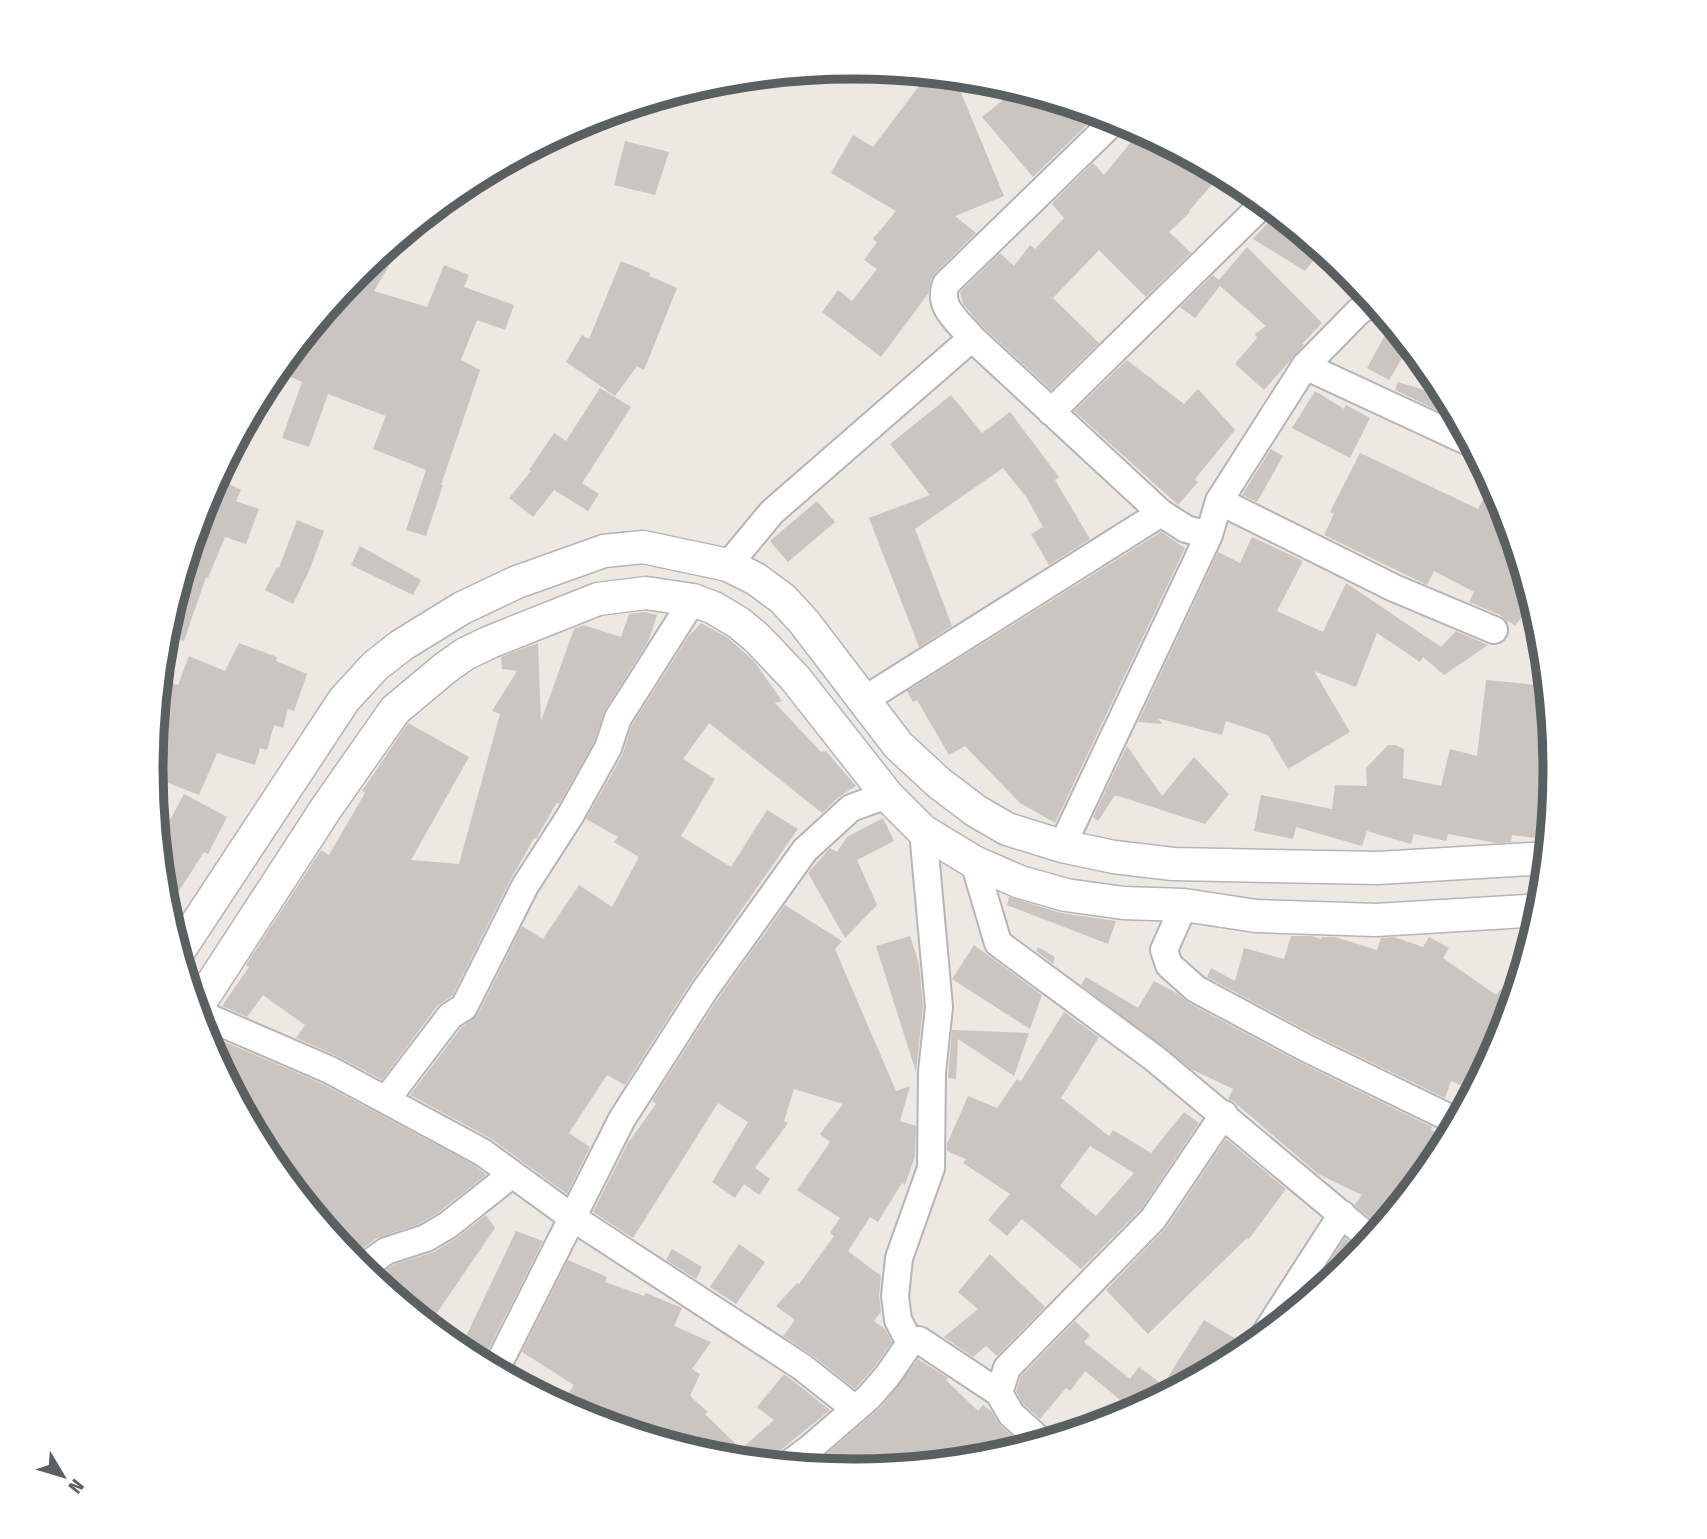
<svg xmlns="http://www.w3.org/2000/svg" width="1707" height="1539" font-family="'Fira Sans Condensed',sans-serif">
	<rect width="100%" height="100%" fill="#ede8e1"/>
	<path fill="#cac5c0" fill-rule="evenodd" d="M 928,74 L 954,76 L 1004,196 L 955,216 L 976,233 L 935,273 L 931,280 L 928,294 L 881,357 L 822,312 L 838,290 L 852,301 L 877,269 L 864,260 L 877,242 L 873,239 L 896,211 L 831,173 L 853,135 L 873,147 Z
		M 1018,88 L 1099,113 L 1033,177 L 982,117 Z
		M 1141,130 L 1222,173 L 1189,211 L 1190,212 L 1169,232 L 1191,253 L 1146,297 L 1099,250 L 1053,298 L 1099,343 L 1051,390 L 983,327 L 963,304 L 960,292 L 1000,253 L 1014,266 L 1030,245 L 1035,249 L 1064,218 L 1052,204 L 1054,201 L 1093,163 L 1104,175 Z
		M 625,141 L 669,152 L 655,195 L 614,185 Z
		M 1277,212 L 1322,249 L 1305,271 L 1253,239 Z
		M 407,231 L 409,232 L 374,291 L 427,307 L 444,265 L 469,275 L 464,287 L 514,305 L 505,330 L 477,320 L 461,360 L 480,370 L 441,485 L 443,485 L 426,536 L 406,530 L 426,470 L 373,449 L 386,416 L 328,394 L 309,447 L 282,438 L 302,382 L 277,370 L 334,300 L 339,302 L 359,271 Z
		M 1247,247 L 1322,323 L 1302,344 L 1304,345 L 1264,390 L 1235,364 L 1257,338 L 1255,334 L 1266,326 L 1220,286 L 1195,318 L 1180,307 L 1213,275 L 1219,280 Z
		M 621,261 L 650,273 L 649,276 L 677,288 L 644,370 L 637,366 L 615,396 L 566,362 L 582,335 L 589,339 Z
		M 1389,328 L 1403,336 L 1410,345 L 1389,380 L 1367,368 Z
		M 1127,360 L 1184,404 L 1198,389 L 1235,430 L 1195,479 L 1198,482 L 1178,505 L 1074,411 Z
		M 1398,382 L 1448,397 L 1460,421 L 1395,390 Z
		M 600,388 L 631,407 L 582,483 L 599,494 L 588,511 L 554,490 L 533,517 L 509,498 L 531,471 L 529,470 L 554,433 L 566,441 Z
		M 1315,391 L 1344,409 L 1346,405 L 1370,418 L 1350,458 L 1292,428 Z
		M 951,395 L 982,433 L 1010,412 L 1059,477 L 1055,480 L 1090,539 L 1049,565 L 1031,534 L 1043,527 L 1027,498 L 1003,468 L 915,529 L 952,626 L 919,647 L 869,518 L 930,495 L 890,444 Z
		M 1271,449 L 1283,456 L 1257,502 L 1242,495 Z
		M 1360,453 L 1478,509 L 1493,481 L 1503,501 L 1542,631 L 1524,614 L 1515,626 L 1509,621 L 1508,623 L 1500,615 L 1469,602 L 1474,592 L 1434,571 L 1427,585 L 1324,535 L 1334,514 L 1330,512 Z
		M 216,478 L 241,490 L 236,501 L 259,509 L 246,544 L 225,537 L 208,578 L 206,577 L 184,641 L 164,634 L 164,632 L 204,500 Z
		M 817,501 L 835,522 L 788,562 L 770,541 Z
		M 297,520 L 324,531 L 309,571 L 293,604 L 265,590 L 277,567 L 279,568 Z
		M 1161,532 L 1185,548 L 1055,823 L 1020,803 L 965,746 L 949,755 L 917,700 L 913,702 L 907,691 Z
		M 1252,537 L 1303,561 L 1277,611 L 1323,632 L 1346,583 L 1441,647 L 1456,631 L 1488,645 L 1444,675 L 1423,657 L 1420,662 L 1377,633 L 1356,687 L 1314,671 L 1350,732 L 1288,769 L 1268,735 L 1226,721 L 1222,735 L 1157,718 L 1163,724 L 1138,722 L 1218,552 L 1240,563 Z
		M 360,546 L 421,580 L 413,595 L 351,565 Z
		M 645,612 L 657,615 L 648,642 L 605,710 L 594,742 L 559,804 L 557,802 L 536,839 L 534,838 L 511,879 L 452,996 L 437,1006 L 382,1080 L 337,1056 L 296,1038 L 305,1025 L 263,995 L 247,1017 L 222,1006 L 249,967 L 246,965 L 321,850 L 329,855 L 365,793 L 362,791 L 408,723 L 469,757 L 411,860 L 459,864 L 500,714 L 492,711 L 517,671 L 502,669 L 501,657 L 538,643 L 541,721 L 574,629 L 583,625 L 621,637 L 629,614 Z
		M 701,623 L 728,638 L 754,661 L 782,701 L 775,703 L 821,752 L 826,751 L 856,786 L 840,796 L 822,813 L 709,723 L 683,759 L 715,779 L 681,836 L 731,867 L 767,810 L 798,829 L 691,982 L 625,1085 L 607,1075 L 569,1133 L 590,1147 L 567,1194 L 490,1138 L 410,1095 L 461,1028 L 478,1014 L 522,926 L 543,939 L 579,885 L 612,907 L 639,857 L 614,842 L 618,837 L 586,819 L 622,756 L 632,725 L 688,637 Z
		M 239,643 L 277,657 L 276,661 L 307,674 L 294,711 L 288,709 L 283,728 L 274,725 L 267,750 L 260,748 L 255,765 L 217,753 L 199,795 L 153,777 L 165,748 L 155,743 L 167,722 L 158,720 L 168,682 L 178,685 L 189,656 L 225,671 Z
		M 1486,680 L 1548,686 L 1556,769 L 1550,840 L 1512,835 L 1511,842 L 1497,843 L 1448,834 L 1446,841 L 1414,834 L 1411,844 L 1367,831 L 1362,846 L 1296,827 L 1293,839 L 1254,831 L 1261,795 L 1332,809 L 1335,785 L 1367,786 L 1366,768 L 1388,745 L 1395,745 L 1404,749 L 1403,778 L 1441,786 L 1450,749 L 1477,756 Z
		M 1127,746 L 1162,796 L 1194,757 L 1229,794 L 1205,824 L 1115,795 L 1098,821 L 1093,817 Z
		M 184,794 L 227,817 L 208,854 L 204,852 L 179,891 L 173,887 L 163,901 L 159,852 L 171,834 L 164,831 Z
		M 883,818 L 894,841 L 857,860 L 877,905 L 845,938 L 808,873 L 830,848 L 837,852 L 847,837 Z
		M 1009,897 L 1061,913 L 1116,921 L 1108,944 L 1007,905 Z
		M 785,905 L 842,941 L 835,949 L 896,1091 L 910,1086 L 900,1121 L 916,1126 L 915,1156 L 905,1185 L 902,1183 L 878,1222 L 870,1217 L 848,1251 L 881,1276 L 879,1295 L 881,1312 L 874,1321 L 885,1329 L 892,1342 L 876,1365 L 855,1389 L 812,1355 L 783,1336 L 795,1320 L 776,1306 L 797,1283 L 799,1284 L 834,1236 L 830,1233 L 840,1218 L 797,1190 L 830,1142 L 820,1134 L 843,1104 L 794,1089 L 784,1121 L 788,1123 L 755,1168 L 770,1179 L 759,1195 L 744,1184 L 735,1198 L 712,1182 L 748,1122 L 718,1103 L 633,1238 L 593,1212 L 628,1143 L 656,1104 L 652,1101 L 717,1000 Z
		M 910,936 L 919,964 L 923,1007 L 916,1072 L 876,946 Z
		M 1291,936 L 1312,936 L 1321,939 L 1322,937 L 1335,937 L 1377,950 L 1381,938 L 1394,937 L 1423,947 L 1429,937 L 1449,948 L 1443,958 L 1496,995 L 1527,958 L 1503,1039 L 1484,1073 L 1482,1072 L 1474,1091 L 1451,1081 L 1445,1098 L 1313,1034 L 1207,977 L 1211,968 L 1235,981 L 1244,948 L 1284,959 Z
		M 974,945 L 1042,995 L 1030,1029 L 952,979 Z
		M 1038,947 L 1055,957 L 1053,964 L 1036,951 Z
		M 1086,977 L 1138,1008 L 1154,981 L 1178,994 L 1189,1003 L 1299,1062 L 1432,1127 L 1431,1130 L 1439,1134 L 1425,1176 L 1382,1228 L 1354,1205 L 1362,1195 L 1318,1174 L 1233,1101 L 1228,1099 L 1233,1089 L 1191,1069 L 1081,985 Z
		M 1064,1012 L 1099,1037 L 1061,1098 L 1109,1136 L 1113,1130 L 1151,1153 L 1184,1112 L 1199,1123 L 1141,1209 L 1081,1269 L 1022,1219 L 1007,1236 L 988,1220 L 1010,1194 L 963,1163 L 966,1159 L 947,1151 L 947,1144 L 968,1096 L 997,1108 L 1017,1079 L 1021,1081 ZM 1090,1146 L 1134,1173 L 1096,1216 L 1060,1186 Z
		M 952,1030 L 1029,1033 L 1014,1076 L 958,1039 L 956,1079 L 948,1078 Z
		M 202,1032 L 323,1084 L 474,1165 L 486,1175 L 439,1212 L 419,1224 L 377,1238 L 351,1257 L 269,1160 Z
		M 1226,1139 L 1286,1189 L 1249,1239 L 1247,1238 L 1148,1334 L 1106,1290 L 1166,1228 Z
		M 486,1215 L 495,1228 L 428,1326 L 396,1299 L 378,1276 L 393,1265 L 434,1252 L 458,1237 Z
		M 516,1231 L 543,1241 L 481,1364 L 459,1351 Z
		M 1345,1238 L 1362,1252 L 1350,1267 L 1300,1308 Z
		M 739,1244 L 765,1262 L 736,1304 L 710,1287 Z
		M 672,1249 L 702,1267 L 696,1279 L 666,1260 Z
		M 990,1254 L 1045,1307 L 997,1356 L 986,1346 L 973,1357 L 944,1337 L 978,1309 L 958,1292 Z
		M 568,1260 L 607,1277 L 605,1282 L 644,1296 L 646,1293 L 682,1308 L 674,1326 L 711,1342 L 692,1369 L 700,1374 L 690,1396 L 708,1412 L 705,1414 L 741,1449 L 774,1420 L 757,1407 L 784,1374 L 830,1410 L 777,1453 L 771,1464 L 716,1459 L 696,1435 L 683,1449 L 583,1418 L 560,1406 L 574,1385 L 522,1352 Z
		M 1204,1320 L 1246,1345 L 1249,1350 L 1135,1412 L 1085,1371 L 1070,1391 L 1066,1388 L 1040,1419 L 1023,1404 L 1016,1391 L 1021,1376 L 1075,1321 L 1090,1335 L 1084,1342 L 1130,1379 L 1139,1367 L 1163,1385 Z
		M 918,1359 L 948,1378 L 946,1380 L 978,1411 L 983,1405 L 991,1411 L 1000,1425 L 1026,1448 L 990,1459 L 853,1472 L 810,1468 L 881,1407 Z"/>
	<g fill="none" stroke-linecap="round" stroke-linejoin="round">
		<g stroke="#b2b5b9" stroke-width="30">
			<path id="minor" d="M 1117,118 L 946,284 C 937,307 958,321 972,338 L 1161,513 L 1186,529 L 1209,535 L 1219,501 L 1305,366 L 1358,312 L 1374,301
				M 1305,366 L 1473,444
				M 1051,412 L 1265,202
				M 1219,501 L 1394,588 L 1494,630
				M 728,565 L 772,512 L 972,338
				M 864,700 L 1161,513
				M 1062,846 L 1209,535
				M 974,862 L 998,943 L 1154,1058 L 1372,1240
				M 1184,905 L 1164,950 L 1169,965 L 1196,989 L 1306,1048 L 1458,1122
				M 196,1012 L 330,1070 L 482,1152 L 573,1218 L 802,1367 L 854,1408
				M 386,1100 L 450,1016 L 464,1007 L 525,886 L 570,816 L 608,748 L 618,718 L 693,600
				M 360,1270 L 386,1251 L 426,1238 L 448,1225 L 511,1175
				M 1261,1340 L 1342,1214
				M 910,1343 L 898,1320 L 895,1296 L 899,1258 L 931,1168 L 932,1072 L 939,1007 L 923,831
				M 495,1371 L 622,1119 L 704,991 L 805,850 L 851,808 L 887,795
				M 999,1393 L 1007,1368 L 1153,1219 L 1224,1114
				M 786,1466 L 809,1449 L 869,1397 L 888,1375 L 910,1343 L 919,1340 L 999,1393 L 1011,1414 L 1043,1443"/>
		</g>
		<g stroke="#b2b5b9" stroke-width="35">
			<path id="tertiary" d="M 178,952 L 344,700 L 375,666 L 402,645 L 462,608 L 517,582 L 604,551 L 643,547 L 728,565 L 756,579 L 783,599 L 804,622 L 898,745 L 939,783 L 976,811 L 1007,829 L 1062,846 L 1114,857 L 1173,864 L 1378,868 L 1548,858
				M 195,1010 L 327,807 L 395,710 L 444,669 L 465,654 L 490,642 L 598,599 L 646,593 L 693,600 L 714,608 L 739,623 L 757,638 L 795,678 L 887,795 L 923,831 L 974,862 L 1020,882 L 1066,895 L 1123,903 L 1184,905 L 1256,916 L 1376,920 L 1542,910"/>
		</g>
		<use href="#minor" stroke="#fff" stroke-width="26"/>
		<use href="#tertiary" stroke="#fff" stroke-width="32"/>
	</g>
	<path d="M0 0H1707V1539H0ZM163 769a690 690 0 1 1 1380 0a690 690 0 1 1-1380 0Z" fill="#fff" fill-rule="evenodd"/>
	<path fill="none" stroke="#5a5f62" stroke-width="9" d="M163 769a690 690 0 1 1 1380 0a690 690 0 1 1-1380 0Z"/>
	<g transform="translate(63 1476) rotate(128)" stroke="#ffffff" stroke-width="5" paint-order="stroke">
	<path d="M0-5L12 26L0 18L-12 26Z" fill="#5a5f62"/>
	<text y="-10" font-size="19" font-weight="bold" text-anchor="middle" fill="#5a5f62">N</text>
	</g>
</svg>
